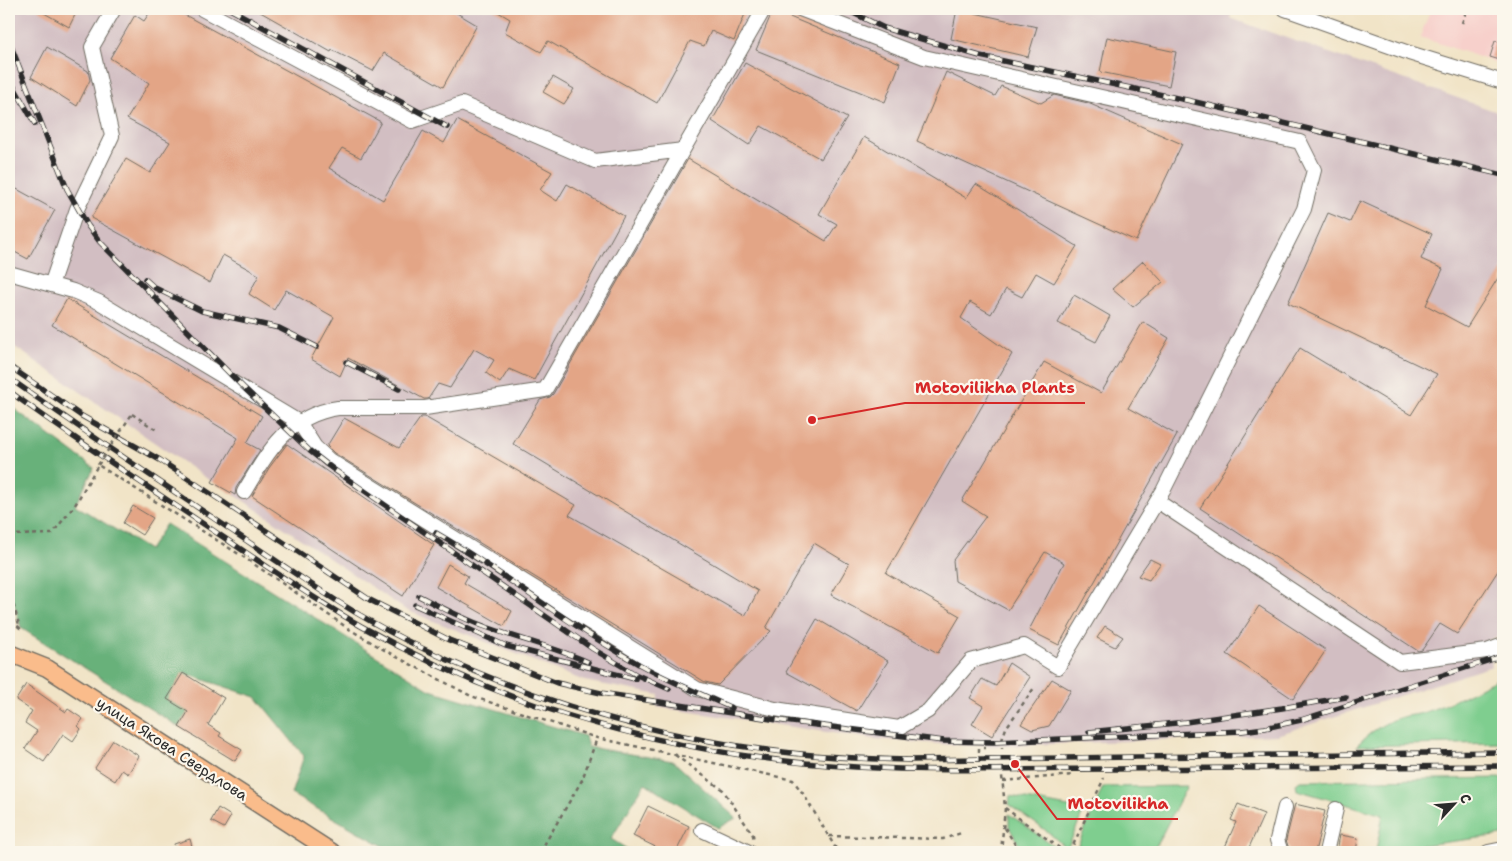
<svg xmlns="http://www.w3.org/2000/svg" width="1512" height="861" font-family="'Shantell Sans',sans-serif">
	<rect width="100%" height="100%" fill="#fbf7ec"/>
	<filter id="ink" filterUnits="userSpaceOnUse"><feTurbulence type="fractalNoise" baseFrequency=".02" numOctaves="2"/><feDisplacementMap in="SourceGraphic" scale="10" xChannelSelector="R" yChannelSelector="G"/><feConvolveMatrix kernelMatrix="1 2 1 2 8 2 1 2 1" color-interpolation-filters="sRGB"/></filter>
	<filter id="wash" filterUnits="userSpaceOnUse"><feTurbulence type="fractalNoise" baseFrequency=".0096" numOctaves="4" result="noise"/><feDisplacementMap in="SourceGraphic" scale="20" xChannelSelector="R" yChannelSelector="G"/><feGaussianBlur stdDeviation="1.12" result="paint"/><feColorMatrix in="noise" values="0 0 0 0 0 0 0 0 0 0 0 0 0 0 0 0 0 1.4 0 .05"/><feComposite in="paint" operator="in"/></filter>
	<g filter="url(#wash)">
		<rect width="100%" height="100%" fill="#f1e4c7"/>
		<path fill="#f7d0cb" d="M 1431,9 L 1503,9 L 1503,65 L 1420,37 Z"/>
		<path fill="#d2bec2" d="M 9,9 L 1233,9 L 1230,18 L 1503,114 L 1503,634 L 1485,642 L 1492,666 L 1277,735 L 1001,746 L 954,745 L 874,739 L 657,707 L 659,695 L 584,681 L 406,610 L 235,495 L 212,482 L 9,343 Z"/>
		<path fill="#7fce8f" stroke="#557c5d" d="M 1503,676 L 1503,743 L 1356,746 C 1369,733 1384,722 1402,717 C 1410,715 1418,715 1425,712 C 1452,703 1478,689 1503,676 Z
			M 1503,778 L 1503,835 L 1376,851 L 1383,815 L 1297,790 L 1296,784 L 1300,781 Z
			M 1187,786 L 1153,852 L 1075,852 L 1103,787 Z
			M 1010,796 L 1084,810 L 1069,845 L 1066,848 L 1048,832 L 1009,805 Z
			M 1009,814 L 1058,849 L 1061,852 L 1023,852 L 1009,827 Z"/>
		<path fill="#67b17a" stroke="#496e52" d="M 9,405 L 94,468 L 75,505 L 149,550 L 166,524 L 430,690 L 585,736 L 588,747 L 673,761 L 736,818 L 718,828 L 645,783 L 611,839 L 632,852 L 394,852 L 291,794 L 304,756 L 256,697 L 183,673 L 167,699 L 188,712 L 179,727 L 21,628 L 9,585 Z"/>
		<g id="blocks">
			<path fill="#e3a586" d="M 37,9 L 78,9 L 69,27 Z
				M 152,9 L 174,9 L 381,122 L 361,158 L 342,148 L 329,168 L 383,200 L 423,131 L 444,143 L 457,120 L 552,172 L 540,190 L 557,201 L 567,184 L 624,216 L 534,380 L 509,369 L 500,383 L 486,373 L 494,360 L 474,349 L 450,388 L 438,384 L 428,399 L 424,399 L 348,358 L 340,376 L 311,359 L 334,317 L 286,290 L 274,310 L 249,294 L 259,275 L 223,255 L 210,283 L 91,218 L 126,159 L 150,173 L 170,142 L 127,119 L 149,83 L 110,58 L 135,15 L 144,21 Z
				M 255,9 L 450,9 L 477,25 L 443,87 L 384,53 L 373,71 L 332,50 L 331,52 Z
				M 493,9 L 747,9 L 734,41 L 711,31 L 704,46 L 690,41 L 657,103 L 548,41 L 541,52 L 505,32 L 510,19 Z
				M 957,9 L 1037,27 L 1028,57 L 951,39 Z
				M 773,10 L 900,63 L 885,102 L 756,50 Z
				M 1107,37 L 1176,52 L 1169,86 L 1100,72 Z
				M 1495,41 L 1503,43 L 1503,61 L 1490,57 Z
				M 47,47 L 88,71 L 90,80 L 77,106 L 31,77 Z
				M 745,63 L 847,118 L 821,159 L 761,126 L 749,145 L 712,121 Z
				M 946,72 L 995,96 L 1001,86 L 1041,103 L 1054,95 L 1088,103 L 1182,144 L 1136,241 L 917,141 Z
				M 553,77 L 574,89 L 564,104 L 543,92 Z
				M 864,137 L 966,198 L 976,184 L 1077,246 L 1054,283 L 1036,273 L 1022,297 L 1006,289 L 991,314 L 970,302 L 961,318 L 1012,354 L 886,573 L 960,616 L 938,653 L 831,595 L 849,564 L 814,543 L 766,628 L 771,631 L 718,685 L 705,682 L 334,453 L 327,446 L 344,418 L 399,448 L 421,417 L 425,417 L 576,505 L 569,515 L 745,616 L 758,591 L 513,444 L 540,400 L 550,397 L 553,394 L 688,159 L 826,241 L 837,224 L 819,214 Z
				M 13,187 L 55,210 L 28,259 L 9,249 L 9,194 Z
				M 1360,201 L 1432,234 L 1421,259 L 1443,269 L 1426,305 L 1467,327 L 1503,270 L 1503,563 L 1457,634 L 1440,624 L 1422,650 L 1418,651 L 1200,508 L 1300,348 L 1411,415 L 1437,374 L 1288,303 L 1328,213 L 1350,222 Z
				M 1143,261 L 1163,282 L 1133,307 L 1112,289 Z
				M 1074,295 L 1110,316 L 1096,342 L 1058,323 Z
				M 67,299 L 262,416 L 247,443 L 260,450 L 236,488 L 235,495 L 212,482 L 238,438 L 52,325 Z
				M 1143,322 L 1169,338 L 1128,408 L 1177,435 L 1059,645 L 1029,630 L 1064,563 L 1045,552 L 1008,610 L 955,581 L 953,560 L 986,516 L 962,501 L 1044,362 L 1101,393 Z
				M 287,444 L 434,545 L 403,596 L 252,496 L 269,468 Z
				M 133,506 L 153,518 L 142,535 L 123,523 Z
				M 1150,559 L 1160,564 L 1149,580 L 1138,576 Z
				M 448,564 L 468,576 L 464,583 L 512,611 L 504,626 L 436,587 Z
				M 1259,606 L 1326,650 L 1293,699 L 1227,654 Z
				M 817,619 L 888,661 L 857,711 L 786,672 Z
				M 1105,626 L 1123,637 L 1115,647 L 1097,638 Z
				M 1009,663 L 1030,677 L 992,736 L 972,724 L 983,706 L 970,698 L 982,679 L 996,686 Z
				M 183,673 L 224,698 L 208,725 L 221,733 L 219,736 L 242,750 L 235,761 L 179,727 L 188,712 L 167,699 Z
				M 1052,679 L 1071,690 L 1049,726 L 1032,730 L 1021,724 Z
				M 26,684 L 66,712 L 68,709 L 83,719 L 78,726 L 81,729 L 73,741 L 63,734 L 44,762 L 25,749 L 37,731 L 25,723 L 32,711 L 16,700 Z
				M 113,740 L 139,756 L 128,774 L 122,770 L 115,781 L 95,768 Z
				M 1238,804 L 1264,814 L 1247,852 L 1236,852 L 1225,847 L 1236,822 L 1231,820 Z
				M 1295,804 L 1325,811 L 1315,852 L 1290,852 L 1286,840 Z
				M 648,806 L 689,826 L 676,852 L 666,852 L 633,836 Z
				M 218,808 L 231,816 L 224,828 L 211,821 Z
				M 1340,835 L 1358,838 L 1356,852 L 1337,852 Z
				M 190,839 L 193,850 L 176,852 L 174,844 Z"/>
		</g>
	</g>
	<g filter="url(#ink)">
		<use href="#blocks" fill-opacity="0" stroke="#706c62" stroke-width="1"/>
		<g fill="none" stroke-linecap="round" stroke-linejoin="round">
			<g stroke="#706c62" stroke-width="16">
				<path id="minor" d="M 202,9 L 412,121 L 462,104 L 595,161 L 683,150
					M 1285,9 L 1409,53 L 1503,82
					M 9,273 L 73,291 L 99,302 L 299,422 L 315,447 L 329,460 L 697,689 L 775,709 L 899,728 L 928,711 L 971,661 L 1024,646 L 1058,667 L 1163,491 L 1304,209 L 1314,170 L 1300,142 L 924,57 L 800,9
					M 51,285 L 77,209 L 112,136 L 92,47 L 114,9
					M 244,492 C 267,453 288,415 338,408 L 425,408 L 545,390 L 764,9
					M 1157,501 L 1400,662 L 1487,651 L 1503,645
					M 702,830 L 749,852
					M 1281,852 L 1277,840 L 1285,807
					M 1326,852 L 1336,809
					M 1488,852 L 1503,849"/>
			</g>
			<g stroke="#706c62" stroke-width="19">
				<path id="major" d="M 9,653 L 47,668 L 332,852"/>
			</g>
			<path stroke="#706c62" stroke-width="2.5" stroke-dasharray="4 4" stroke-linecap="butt" d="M 1462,23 L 1467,9
				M 132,414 L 158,431
				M 9,535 L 52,534 L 75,505 L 98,465 L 245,558 L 349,629 L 393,655 L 471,696 L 597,738 L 793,780 L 804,795 L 838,852
				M 9,589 L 20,628 L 9,619
				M 1002,740 L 1006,728 L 1034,688
				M 1002,748 L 1002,749
				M 979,752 L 979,748 L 986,748
				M 675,755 L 723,790 L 753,835 L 754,841
				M 1003,781 L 1073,775
				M 1005,808 L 1065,852
				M 1005,828 L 1018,849 L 1018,852
				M 829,836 L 943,839 L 961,833
				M 540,852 L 582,780 L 597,738
				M 1001,852 L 1005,808 L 1002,776
				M 1070,852 L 1104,778"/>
			<use href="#minor" stroke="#fff" stroke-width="14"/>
			<use href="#major" stroke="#fabc8b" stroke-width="16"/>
			<g stroke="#2b2b2b" stroke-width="5.5">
				<path id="rail" d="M 230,9 L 447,127
					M 845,9 L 884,28 L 980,56 L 1191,101 L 1503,175
					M 9,41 L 67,189 L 88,226 L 100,242 L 243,387 L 310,451 L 333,469 L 593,649 L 637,675 L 669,689
					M 9,78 L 35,124
					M 145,279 L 155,288 L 202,311 L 279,328 L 317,347
					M 346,362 L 399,389
					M 9,366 L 80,415 L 160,460 L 370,600 L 449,640 L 557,683 L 601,693 L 784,721 L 944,741 L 994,742 L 1242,731 L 1265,728 L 1301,720 L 1503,656
					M 9,378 C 81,429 154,478 228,528 C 265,553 302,579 340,603 C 383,630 431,654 479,673 C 575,713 679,740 783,752 C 824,757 866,759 908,760 L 1503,752
					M 9,391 C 75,440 145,485 214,531 C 262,563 310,597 361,626 C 416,657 475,684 536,705 C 639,740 747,761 856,767 C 941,772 1027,769 1112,769 C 1242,768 1373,767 1503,766
					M 436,533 C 497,568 552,613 613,649 C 651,673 691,690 732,708
					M 419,596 C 442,608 465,620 489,628 C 522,640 556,648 588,662
					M 415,605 L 506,646 L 635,679
					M 1089,732 L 1186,722 L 1282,708 L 1346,697"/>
			</g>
			<use href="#rail" stroke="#fbf7ec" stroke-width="4" stroke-dasharray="11" stroke-linecap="butt"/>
			<path stroke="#706c62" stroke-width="2.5" stroke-dasharray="4 4" stroke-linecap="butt" d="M 98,465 L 132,414"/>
		</g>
	</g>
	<g text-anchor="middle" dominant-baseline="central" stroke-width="4.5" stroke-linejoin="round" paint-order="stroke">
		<g font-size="15" fill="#2b2b2b" stroke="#fbf7ec">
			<text transform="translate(172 749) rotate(33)">улица Якова Свердлова</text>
		</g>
	</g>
	<path fill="none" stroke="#d62828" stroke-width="2" d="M812 420L905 403H1085M1015 764L1057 819H1178"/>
	<g fill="#d62828" stroke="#fbf7ec" stroke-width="2">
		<circle cx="812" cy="420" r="5"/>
		<circle cx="1015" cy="764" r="5"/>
	</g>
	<g font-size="16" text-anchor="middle" font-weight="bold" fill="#d62828" stroke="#fbf7ec" stroke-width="4.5" stroke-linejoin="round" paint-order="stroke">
		<text x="995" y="393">Motovilikha Plants</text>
		<text x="1118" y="809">Motovilikha</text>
	</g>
	<rect width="1512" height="861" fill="none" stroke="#fbf7ec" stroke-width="30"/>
	<g transform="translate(1454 804) rotate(64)" stroke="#fbf7ec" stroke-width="4" paint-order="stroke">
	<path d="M0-4L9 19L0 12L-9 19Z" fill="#2b2b2b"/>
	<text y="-8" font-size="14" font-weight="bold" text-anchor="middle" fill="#2b2b2b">С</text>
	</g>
</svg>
